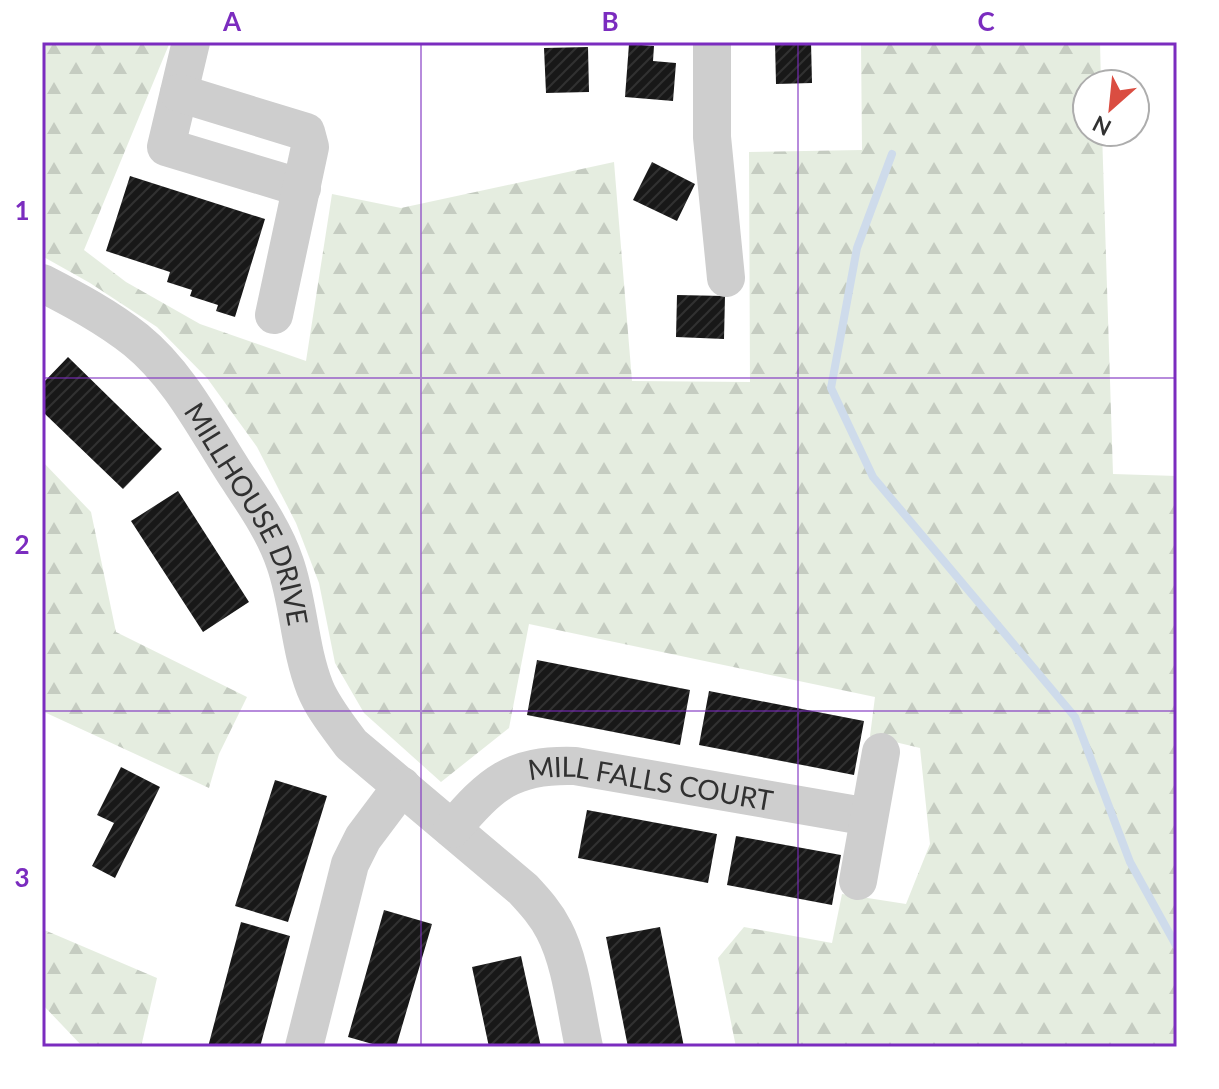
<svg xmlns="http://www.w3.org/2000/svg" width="1219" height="1089" font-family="Lato,sans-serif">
	<defs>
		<pattern id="forest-firs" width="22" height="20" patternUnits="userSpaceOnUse" patternTransform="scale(2)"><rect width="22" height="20" fill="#e5ede0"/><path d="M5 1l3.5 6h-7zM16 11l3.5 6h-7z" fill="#c5ccc1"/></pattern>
		<pattern id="building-hatch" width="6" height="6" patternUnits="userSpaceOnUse" patternTransform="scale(2)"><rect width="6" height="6" fill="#181818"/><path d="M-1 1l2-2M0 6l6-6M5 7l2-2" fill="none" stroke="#313131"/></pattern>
	</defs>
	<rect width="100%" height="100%" fill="#fff"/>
	<path fill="url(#forest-firs)" d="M 42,42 L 170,42 L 84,250 L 126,282 L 200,324 L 306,361 L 332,194 L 401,208 L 614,162 L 632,381 L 750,382 L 749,152 L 862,150 L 861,42 L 1100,42 L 1101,84 L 1087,84 L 1087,132 L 1102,132 L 1113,474 L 1177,476 L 1177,1047 L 736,1047 L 718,958 L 744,927 L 832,943 L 842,894 L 906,904 L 930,844 L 920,748 L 870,736 L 875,697 L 529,624 L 509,728 L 441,782 L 364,713 L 335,663 L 319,583 L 296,523 L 257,447 L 207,378 L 157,327 L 90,283 L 42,256 Z
		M 42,461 L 91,512 L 116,632 L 247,697 L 219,754 L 209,788 L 42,711 Z
		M 42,929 L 157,978 L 141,1047 L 83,1047 L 42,1004 Z"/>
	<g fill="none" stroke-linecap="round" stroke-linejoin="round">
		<path stroke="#cedbeb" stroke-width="8" d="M 892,154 L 857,248 L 831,388 L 873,477 L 1075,717 L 1130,862 L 1177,947"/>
	</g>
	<path fill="url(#building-hatch)" d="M 775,42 L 811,42 L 812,83 L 776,84 Z
		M 629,44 L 654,46 L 653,61 L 676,63 L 673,101 L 625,97 Z
		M 588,47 L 589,92 L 546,93 L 544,48 Z
		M 652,162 L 695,184 L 677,221 L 633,200 Z
		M 130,176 L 265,219 L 235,317 L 216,311 L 218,305 L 190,296 L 192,290 L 167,282 L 170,272 L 106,251 Z
		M 677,295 L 725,296 L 724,339 L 676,337 Z
		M 68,357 L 162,449 L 123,489 L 45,414 L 42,417 L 42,384 Z
		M 178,491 L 249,602 L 203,632 L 131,521 Z
		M 537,660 L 690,690 L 680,745 L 527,715 Z
		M 709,691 L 864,721 L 854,775 L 699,745 Z
		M 121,767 L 160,787 L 115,878 L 92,866 L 114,823 L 97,815 Z
		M 275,780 L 327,796 L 288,922 L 235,906 Z
		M 587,810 L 717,834 L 708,883 L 578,858 Z
		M 736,836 L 841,855 L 832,905 L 727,885 Z
		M 384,910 L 432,924 L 396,1047 L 383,1047 L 348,1037 Z
		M 241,922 L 290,936 L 260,1047 L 208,1047 Z
		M 660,927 L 684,1047 L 628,1047 L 606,937 Z
		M 521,956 L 541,1047 L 489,1047 L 472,967 Z"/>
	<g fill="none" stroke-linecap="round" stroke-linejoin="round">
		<g stroke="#cecece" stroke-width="38">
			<path d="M 191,42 L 166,147 L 302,188"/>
			<path d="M 712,42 L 712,137 L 726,278"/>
			<path d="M 179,93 L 306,132 L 310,147 L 274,315"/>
			<path id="s1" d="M 42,283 C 75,300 107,317 136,340 C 179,375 205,427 234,472 C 253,501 274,530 285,563 C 299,603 299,647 315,688 C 323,708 338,726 351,744 L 523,889 C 535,902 546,914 554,930 C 571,962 576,1011 584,1047"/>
			<path id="s2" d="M 452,829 C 491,784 511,764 575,766 L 869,817"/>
			<path d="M 858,881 L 881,752"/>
			<path d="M 304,1047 L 350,864 L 363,838 L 402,786"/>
		</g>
	</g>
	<path fill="none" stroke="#7b2cbf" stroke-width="2" stroke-opacity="0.55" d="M 421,42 L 421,1047M 798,42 L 798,1047M 42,378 L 1177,378M 42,711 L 1177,711"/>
	<g text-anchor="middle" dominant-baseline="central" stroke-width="8" stroke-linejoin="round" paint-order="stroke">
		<g font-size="28" fill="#313131" stroke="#fff">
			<text stroke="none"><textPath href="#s1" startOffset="320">MILLHOUSE DRIVE</textPath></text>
			<text stroke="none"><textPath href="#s2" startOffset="222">MILL FALLS COURT</textPath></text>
		</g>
	</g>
	<rect width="1219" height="1089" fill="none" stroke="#ffffff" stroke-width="88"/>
	<g transform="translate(1111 108) rotate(207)"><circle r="38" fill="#ffffff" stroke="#adadad" stroke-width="2"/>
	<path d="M0-6L14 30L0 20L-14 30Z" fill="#da4d41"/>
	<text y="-12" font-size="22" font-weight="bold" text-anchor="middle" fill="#313131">N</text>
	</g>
	<rect x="44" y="44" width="1131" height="1001" fill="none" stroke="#7b2cbf" stroke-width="3"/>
	<g font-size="26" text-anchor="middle" font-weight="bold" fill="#7b2cbf">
		<text x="232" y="31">A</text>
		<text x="610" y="31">B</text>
		<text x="986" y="31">C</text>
		<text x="22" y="220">1</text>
		<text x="22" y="554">2</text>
		<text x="22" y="887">3</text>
	</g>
</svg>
